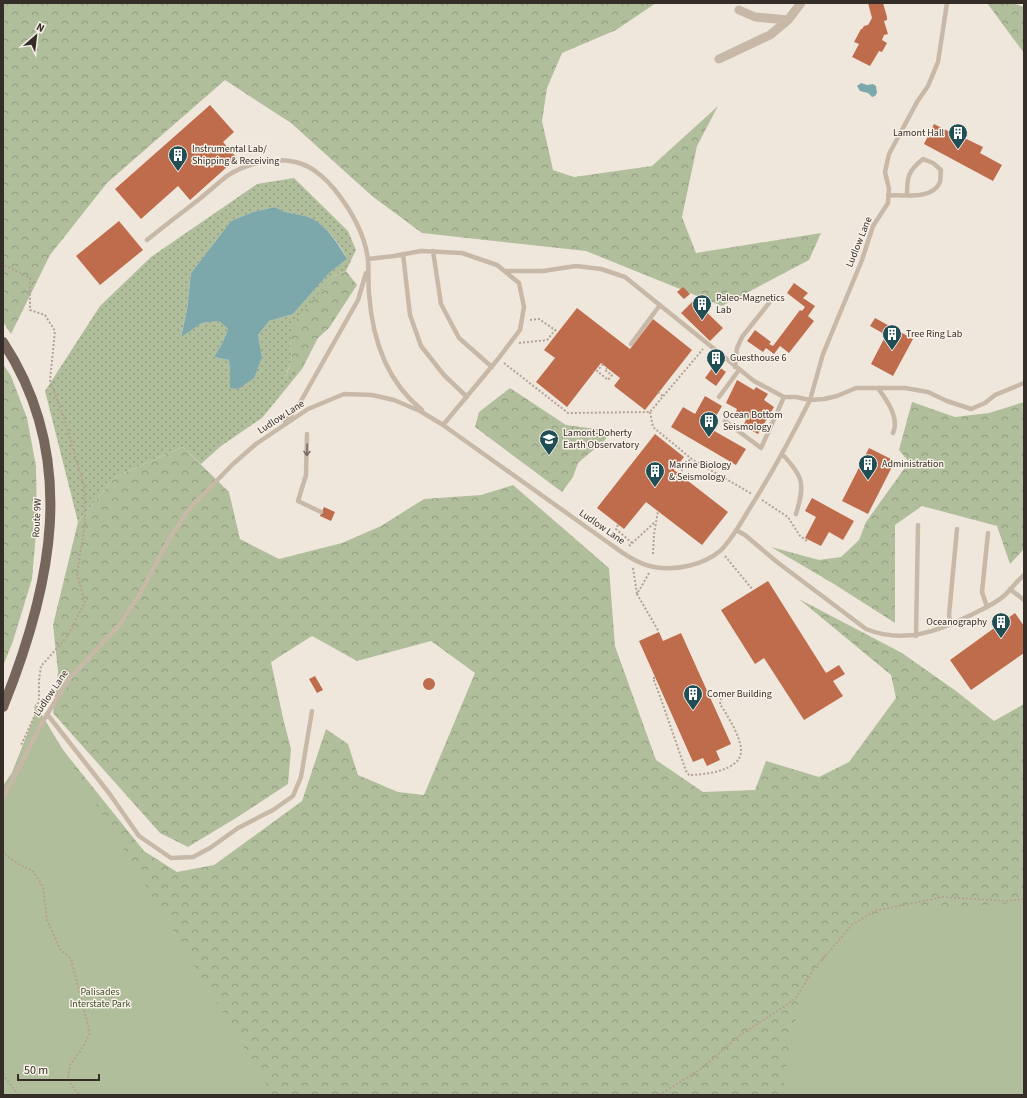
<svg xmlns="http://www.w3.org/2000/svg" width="1027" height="1098" font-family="'Source Sans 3',sans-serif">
	<defs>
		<pattern id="grass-dots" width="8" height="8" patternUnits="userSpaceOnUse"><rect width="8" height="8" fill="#b1be9c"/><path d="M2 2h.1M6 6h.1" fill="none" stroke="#919b7f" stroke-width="1.8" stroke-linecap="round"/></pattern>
		<pattern id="forest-crowns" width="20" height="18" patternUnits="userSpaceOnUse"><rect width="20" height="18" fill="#b1be9c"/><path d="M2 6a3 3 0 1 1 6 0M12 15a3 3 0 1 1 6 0" fill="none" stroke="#919b7f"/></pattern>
	</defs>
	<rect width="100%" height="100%" fill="#f0e7dc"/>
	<path fill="url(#grass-dots)" fill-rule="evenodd" d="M 294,178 L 348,231 L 356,250 L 346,271 L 334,276 L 290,340 L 292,359 L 285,377 L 302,369 L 262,418 L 221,446 L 201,464 L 183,447 L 115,477 L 78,522 L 45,391 L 100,306 L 151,257 L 257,184 ZM 275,207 C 287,214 292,213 305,216 C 322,220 340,243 347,259 L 329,273 L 293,314 L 269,321 L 258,335 L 262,357 L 230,388 L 230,370 L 229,360 L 214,357 L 223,342 L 228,329 L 219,321 L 202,323 L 181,336 L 187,310 L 191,273 L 231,221 L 253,212 Z"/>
	<path fill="url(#forest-crowns)" d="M 3,3 L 656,3 L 616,30 L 562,53 L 547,88 L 542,121 L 553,170 L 574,177 L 652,166 L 718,106 L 697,146 L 682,217 L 696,253 L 821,233 L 809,260 L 722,306 L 586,251 L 422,233 L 372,196 L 291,123 L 225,80 L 107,183 L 50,255 L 11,334 L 3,322 Z
		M 987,3 L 1013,3 L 1024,7 L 1024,53 Z
		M 346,271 L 357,285 L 329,328 L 318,338 L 302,369 L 285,378 L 292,359 L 290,340 L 295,321 L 334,276 Z
		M 3,364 L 11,376 L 27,418 L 36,466 L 37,522 L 32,579 L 13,641 L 3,666 Z
		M 510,388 L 566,425 L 610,431 L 605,440 L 578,463 L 573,477 L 562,492 L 475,427 L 479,412 Z
		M 912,402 L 955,417 L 989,413 L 1024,402 L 1024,549 L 1010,564 L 997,526 L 922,506 L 895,525 L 895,623 L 834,584 L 771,547 L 819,560 L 841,557 L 859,540 L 866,522 L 909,462 L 899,450 Z
		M 183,447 L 229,492 L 240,539 L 279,559 L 342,543 L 381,526 L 424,499 L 481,495 L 513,485 L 609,568 L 615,646 L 656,760 L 703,792 L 755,790 L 766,761 L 819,777 L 849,762 L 896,698 L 891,675 L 799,599 L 902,653 L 956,691 L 994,721 L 1024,704 L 1024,1095 L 3,1095 L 3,786 L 12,773 L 34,717 L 35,704 L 63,750 L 144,851 L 177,872 L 214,865 L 302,801 L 326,729 L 348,744 L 358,775 L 398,792 L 424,795 L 475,673 L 431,641 L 357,661 L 312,636 L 271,662 L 283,718 L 291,749 L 288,784 L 236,818 L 188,847 L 160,833 L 53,713 L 58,671 L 53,625 L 78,522 L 115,477 Z"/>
	<path fill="#b1be9c" d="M 35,704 L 273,1095 L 3,1095 L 3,786 L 12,773 L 34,717 Z
		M 1024,902 L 1024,1095 L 782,1095 L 801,992 L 828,954 L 863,916 L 930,905 L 965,907 Z"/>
	<path fill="#7ca7ab" d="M 861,83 L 867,85 L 873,84 L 876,86 L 877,93 L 875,96 L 872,97 L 868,93 L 860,91 L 857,86 Z
		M 275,207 C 287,214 292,213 305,216 C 323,220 338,243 347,259 L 329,273 L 293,314 L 269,321 L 258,335 L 262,357 L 254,378 L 238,389 L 230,388 L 230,370 L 229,360 L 214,357 L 223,342 L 228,329 L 219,321 L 202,323 L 181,337 L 187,310 L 191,273 L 231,221 L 253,212 Z"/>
	<path fill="#be6c4b" d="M 868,3 L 883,3 L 887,17 L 887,20 L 884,21 L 888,34 L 884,35 L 882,40 L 887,43 L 882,52 L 879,51 L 870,66 L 852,57 L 859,44 L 854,42 L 861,29 L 862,29 L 864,26 L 868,25 L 872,18 Z
		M 210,105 L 234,132 L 223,142 L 237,158 L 190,200 L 178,186 L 141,219 L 115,189 Z
		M 934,124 L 950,132 L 950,131 L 983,147 L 980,153 L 1002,165 L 993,181 L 924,144 Z
		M 119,221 L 143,250 L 100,285 L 76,256 Z
		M 794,283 L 808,293 L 803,298 L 815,306 L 808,316 L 814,321 L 789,353 L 780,346 L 774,354 L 766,348 L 763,352 L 747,341 L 755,330 L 771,342 L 769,344 L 773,346 L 800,310 L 802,311 L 805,307 L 787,293 Z
		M 683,287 L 690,294 L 684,299 L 677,292 Z
		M 694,300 L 723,328 L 710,341 L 681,313 Z
		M 577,308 L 630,349 L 653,319 L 692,350 L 645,410 L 614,386 L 620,378 L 601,363 L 567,407 L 536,382 L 555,358 L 544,350 Z
		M 875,318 L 913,339 L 893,376 L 871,364 L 886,335 L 870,326 Z
		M 715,364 L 726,372 L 716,386 L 705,378 Z
		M 737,380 L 754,390 L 756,387 L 768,394 L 764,400 L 774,407 L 758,434 L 743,426 L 746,420 L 735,414 L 737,409 L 726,403 Z
		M 705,396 L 722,406 L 709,428 L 746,449 L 736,465 L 671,427 L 683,407 L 695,414 Z
		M 655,434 L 684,457 L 674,470 L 728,512 L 702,545 L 646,502 L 624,529 L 597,508 Z
		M 869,448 L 895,461 L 868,514 L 842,501 Z
		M 812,498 L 854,521 L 843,540 L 829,532 L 821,546 L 805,538 L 816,517 L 805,511 Z
		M 324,507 L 335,512 L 331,521 L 320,516 Z
		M 768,581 L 826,673 L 839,665 L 845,674 L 833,681 L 843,696 L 804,720 L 764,658 L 755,664 L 721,610 Z
		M 1015,613 L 1024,626 L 1024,653 L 971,690 L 950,660 Z
		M 659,632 L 663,641 L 681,633 L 731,744 L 716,751 L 720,760 L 707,766 L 703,758 L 693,762 L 639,641 Z
		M 315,676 L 323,690 L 317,693 L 309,679 Z
		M423 684a6 6 0 1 1 12 0a6 6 0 1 1-12 0Z"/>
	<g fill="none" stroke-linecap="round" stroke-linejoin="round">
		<path stroke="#b3a293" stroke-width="2" stroke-dasharray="2 2" stroke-linecap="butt" d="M 3,262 L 4,265 L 30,278 L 30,310 L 45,315 L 55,331 L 50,380 L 65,421 L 84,486 L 85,524 L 77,574 L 85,602 L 67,637 L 41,666 L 39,680 L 39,699 L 36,713 L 21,745
			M 530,320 L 539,319 L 558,332
			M 519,343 L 547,340 L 555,330
			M 504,363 L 568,413 L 650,412 L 703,349
			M 603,364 L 597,371 L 608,380 L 612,375 L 605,370 L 607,368
			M 658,392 L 663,396
			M 650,412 L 653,427 L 693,460 L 752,494
			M 679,474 L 691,458
			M 762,500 L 788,517 L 800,536 L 807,541 L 808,539
			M 618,525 L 616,529 L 632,543
			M 629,546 L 655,522
			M 653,554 L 654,534 L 658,511
			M 725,556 L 753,590
			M 633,568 L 637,594
			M 649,573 L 637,594 L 659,632
			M 655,678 L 653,678 L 662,702 L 686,771 L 689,775 C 703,775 740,771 741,752 C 742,738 727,715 720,704 L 721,699 L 724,695
			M 3,851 L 7,856 L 20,865 L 33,871 L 43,887 L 47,920 L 60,949 L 71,959 L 90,1033 L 83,1047 L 70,1065 L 68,1078 L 74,1089 L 80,1095
			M 3,1074 L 18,1095
			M 659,1095 L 701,1069 L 739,1036 L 795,999 L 813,970 L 852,925 L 874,911 L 943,897 L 1006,901 L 1024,899"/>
		<path stroke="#c7b8a8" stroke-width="4.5" d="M 947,3 L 938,62 L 928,86 L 917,102 L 889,154 L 885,172 L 889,189 L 888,203 L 873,226 L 862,260 L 823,354 L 810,400 L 824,399 L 837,396 L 856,388 L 905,388 L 928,392 L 947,401 L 971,409 L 985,403 L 995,395 L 1024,383
			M 888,195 C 904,195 933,200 940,182 C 941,179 940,173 941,170 L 933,163 L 923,159 C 908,171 907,177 907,195
			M 147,240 C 163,227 180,214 197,201 C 207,193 217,184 227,176 C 248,162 279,156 302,164 C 314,168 327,180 335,190 C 351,210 365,234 368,260 C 369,271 368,282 369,293 C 372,338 386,381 422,410
			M 433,251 L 441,304 L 459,338 L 492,367
			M 403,254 L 410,315 L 421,346 L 444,375 L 467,397
			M 368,259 L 394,256 L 421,251 L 462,253 L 497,265 L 519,283 L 524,307 L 520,330 L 498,359 L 443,425 L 442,424
			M 631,344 L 660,305
			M 735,367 L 737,348 L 742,337 L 769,303
			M 878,388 C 886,399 900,418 893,433
			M 719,397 L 739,370
			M 725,421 L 761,448 L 784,397
			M 285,422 L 297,408 L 358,300 L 366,273
			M 307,434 L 306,475 L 298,501 L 321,512
			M 782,454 C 804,477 805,484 796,514
			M 736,530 L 745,535 L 777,562 L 866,629 C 903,644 937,632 971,615 C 983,609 995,604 1005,595 C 1012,588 1017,581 1024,575
			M 1010,589 L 1024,600
			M 987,607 L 982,592 L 988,533
			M 951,625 L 949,615 L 957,529
			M 916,636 L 918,525
			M 47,714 L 109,793 L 139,836 L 171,858 L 193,857 L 210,848 L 238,828 L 273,810 L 293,796 L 301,777 L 312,711
			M 3,798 L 43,721 L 69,679 L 120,624 L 138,597 L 171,536 L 190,508 L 233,464 L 256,444 L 308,409 L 344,394 L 372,395 L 394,400 L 420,411 L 443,425 L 606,541 C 620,551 636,564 654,567 C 676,571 703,565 720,551 C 730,542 741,523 748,511 C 771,475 791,438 810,400 L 796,397 L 784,397 L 754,381 L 625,277 L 601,269 L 576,266 L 543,271 L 506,271"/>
		<path stroke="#c7b8a8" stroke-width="9" d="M 739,10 L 755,17 L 788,20 L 801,3
			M 719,59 L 770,35 L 788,20"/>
		<path stroke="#76655a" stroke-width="10" d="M 3,342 C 79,458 52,586 3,707"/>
	</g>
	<defs><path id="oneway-shaft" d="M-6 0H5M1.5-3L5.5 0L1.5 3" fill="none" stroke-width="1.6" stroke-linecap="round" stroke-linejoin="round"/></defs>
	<use stroke="#776c62" href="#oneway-shaft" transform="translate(307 450) rotate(92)"/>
	<defs>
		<g id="building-pin" transform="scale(1)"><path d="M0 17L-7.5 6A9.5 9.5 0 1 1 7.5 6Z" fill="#204e54" stroke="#f8f1e8"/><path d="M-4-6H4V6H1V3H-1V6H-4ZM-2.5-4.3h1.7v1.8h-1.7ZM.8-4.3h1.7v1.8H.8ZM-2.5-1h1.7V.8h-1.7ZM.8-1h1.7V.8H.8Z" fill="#fff"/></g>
		<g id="university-pin" transform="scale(1)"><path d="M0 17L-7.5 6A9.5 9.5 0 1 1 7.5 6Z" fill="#204e54" stroke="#f8f1e8"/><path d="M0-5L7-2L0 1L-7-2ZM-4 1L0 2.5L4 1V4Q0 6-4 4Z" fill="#fff"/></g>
	</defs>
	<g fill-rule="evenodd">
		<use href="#building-pin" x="958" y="133"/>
		<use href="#building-pin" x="178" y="155"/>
		<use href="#building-pin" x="702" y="304"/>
		<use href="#building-pin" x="892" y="334"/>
		<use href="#building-pin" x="716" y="358"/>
		<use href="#building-pin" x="709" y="421"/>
		<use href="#university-pin" x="549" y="439"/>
		<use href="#building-pin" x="868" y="464"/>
		<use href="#building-pin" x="655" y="471"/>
		<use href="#building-pin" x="1001" y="622"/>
		<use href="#building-pin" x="693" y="694"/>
	</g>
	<g text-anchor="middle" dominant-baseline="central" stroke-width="3" stroke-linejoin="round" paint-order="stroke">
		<g font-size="10" fill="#352d28" stroke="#f8f1e8" text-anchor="start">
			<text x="944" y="133" text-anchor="end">Lamont Hall</text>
			<text x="192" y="149">Instrumental Lab/<tspan x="192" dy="12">Shipping &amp; Receiving</tspan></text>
			<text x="716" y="298">Paleo-Magnetics<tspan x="716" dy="12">Lab</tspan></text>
			<text x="906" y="334">Tree Ring Lab</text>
			<text x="730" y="358">Guesthouse 6</text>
			<text x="723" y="415">Ocean Bottom<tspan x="723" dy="12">Seismology</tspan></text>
			<text x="563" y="433">Lamont-Doherty<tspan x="563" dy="12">Earth Observatory</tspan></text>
			<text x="882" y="464">Administration</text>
			<text x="669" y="465">Marine Biology<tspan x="669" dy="12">&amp; Seismology</tspan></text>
			<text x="987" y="622" text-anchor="end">Oceanography</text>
			<text x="707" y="694">Comer Building</text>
		</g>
		<g font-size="10" fill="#352d28" stroke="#f8f1e8">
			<text transform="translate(859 242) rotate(-68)">Ludlow Lane</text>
			<text transform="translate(281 417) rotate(-33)">Ludlow Lane</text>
			<text transform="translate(37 518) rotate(-87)">Route 9W</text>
			<text transform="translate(602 527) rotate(35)">Ludlow Lane</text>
			<text transform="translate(51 693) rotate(-56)">Ludlow Lane</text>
		</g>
		<g font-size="10" fill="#43512d" stroke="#f8f1e8">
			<text x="100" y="992">Palisades<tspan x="100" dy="12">Interstate Park</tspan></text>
		</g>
	</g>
	<rect width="1027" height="1098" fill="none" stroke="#352d28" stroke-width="8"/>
	<g transform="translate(36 36) rotate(28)" stroke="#f8f1e8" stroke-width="3" paint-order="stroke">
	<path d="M0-3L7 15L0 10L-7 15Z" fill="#352d28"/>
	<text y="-6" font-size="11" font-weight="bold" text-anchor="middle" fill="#352d28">N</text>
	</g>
	<path d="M18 1074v6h81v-6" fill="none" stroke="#352d28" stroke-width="2"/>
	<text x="24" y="1074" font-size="12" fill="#352d28" stroke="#f8f1e8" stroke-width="3" paint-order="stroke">50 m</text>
</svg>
